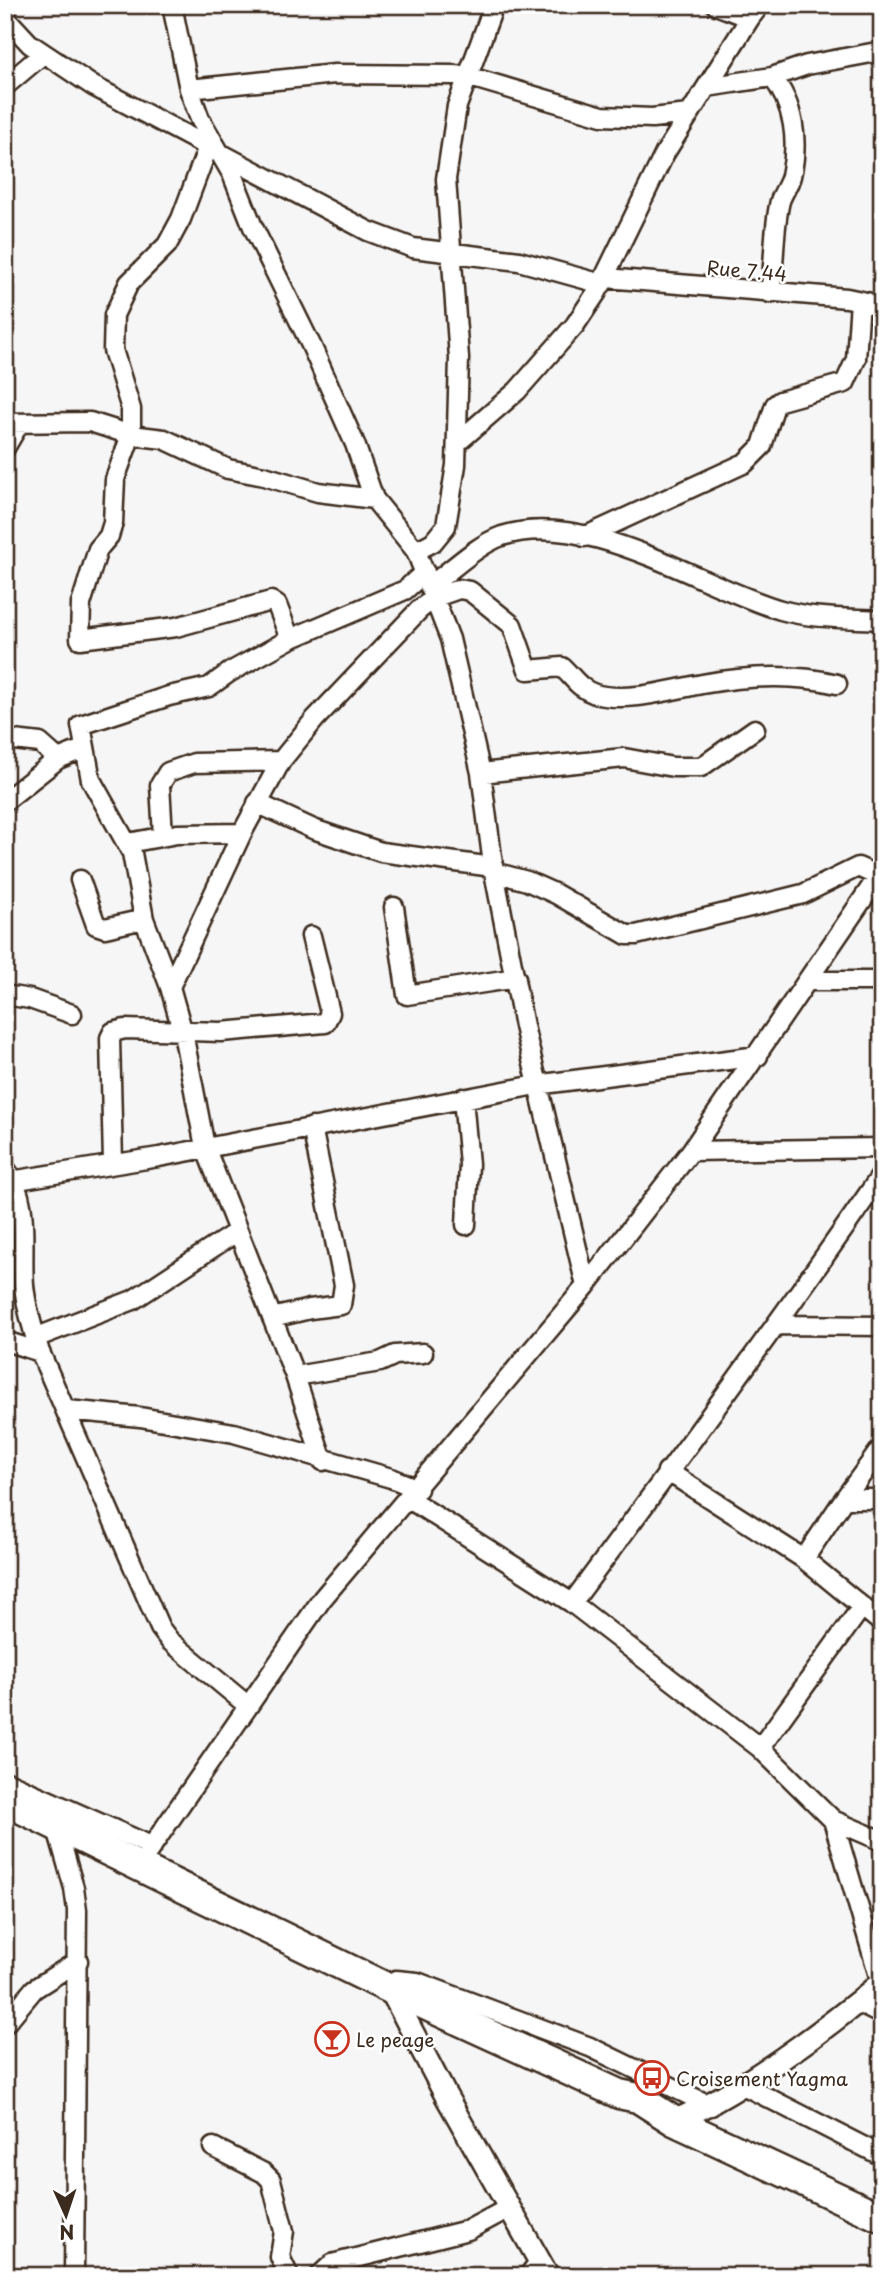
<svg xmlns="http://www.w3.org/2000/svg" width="887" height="2281" font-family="'Playpen Sans',sans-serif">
	<rect width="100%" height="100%" fill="#f7f6f6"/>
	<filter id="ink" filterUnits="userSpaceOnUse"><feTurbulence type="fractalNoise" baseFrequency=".0143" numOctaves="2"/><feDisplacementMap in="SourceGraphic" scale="14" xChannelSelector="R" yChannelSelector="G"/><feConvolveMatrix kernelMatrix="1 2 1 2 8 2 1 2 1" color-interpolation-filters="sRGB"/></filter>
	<g filter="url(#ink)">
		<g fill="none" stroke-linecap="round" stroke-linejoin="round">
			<g stroke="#3b2a1e" stroke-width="23">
				<path id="minor" d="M 172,5 L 189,89 L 200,119 L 232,174 L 253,227 L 311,345 L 355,444 L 374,499 L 416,551 L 450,639 L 481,773 L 494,872 L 524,1026 L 586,1286
					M 716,5 L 750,18 L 760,5
					M 5,17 L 30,44 L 93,86 L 368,231 L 413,248 L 519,261 L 602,284
					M 5,86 L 43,54
					M 707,87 L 772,77 L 807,65 L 882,51
					M 189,89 L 335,74 L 454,75 L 467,76 L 602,116 L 652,118 L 689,114
					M 208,147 L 181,219 L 167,245 L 129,283 L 114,315 L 113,350 L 131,409 L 131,435 L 115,479 L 113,523 L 109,536 L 98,549 L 81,604 L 80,639 L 176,627 L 271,601 L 277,605 L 290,639
					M 606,278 L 847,298 L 871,303 L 882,312
					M 770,293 C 775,264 773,229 780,201 C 783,192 789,185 791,176 C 799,141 794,104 772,77
					M 5,423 L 90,422 L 131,435 L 164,439 L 228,469 L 264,476 L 318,492 L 374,499
					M 458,442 L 517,391 L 575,325 L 597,292 L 665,153 L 750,18
					M 5,448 L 19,424
					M 584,537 L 745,463 L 762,446 L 775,405 L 780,401 L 845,383 L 856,359 L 860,301
					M 416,551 L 433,542 L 446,526 L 456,465 L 459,358 L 446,179 L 457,106 L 494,5
					M 431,585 C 453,569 477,545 502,536 C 588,508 701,587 781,610 C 813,619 849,618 882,620
					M 5,739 L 40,743 L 58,759
					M 481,773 L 624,758 L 673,767 L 701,767 L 755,729
					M 5,801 L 58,759 L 83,749
					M 257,803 L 313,829 L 381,852 L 493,867
					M 163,836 L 160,785 L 168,772 L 194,763 L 281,761
					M 128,843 L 177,834 L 242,833
					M 494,872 L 527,881 L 556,894 L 627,935 L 636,935 L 803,894 L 858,867 L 878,876
					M 80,880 L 96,925 L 105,928 L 144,919
					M 394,907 L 407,995 L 516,978
					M 808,981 L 882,981
					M 170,987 L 242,833 L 281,761 L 315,719 L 420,609 L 436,597 L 459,589 L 470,591 L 512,625 L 528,670 L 562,667 C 574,678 578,688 595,694 C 627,703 670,690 702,684 C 747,676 792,673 837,684
					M 5,995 L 30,999 L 72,1014
					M 463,1098 L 469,1164 L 466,1225
					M 691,1151 L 882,1148
					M 113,1163 L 110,1038 L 113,1032 L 125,1029 L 221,1032 L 325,1023 L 330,1013 L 311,936
					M 5,1168 C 31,1200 21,1246 24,1285 C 26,1307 32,1327 39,1349
					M 5,1182 L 159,1157 L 536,1085 L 758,1056
					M 272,1318 L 310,1309 L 341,1305 L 344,1285 L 312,1127
					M 778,1325 L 882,1326
					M 35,1338 L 133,1300 L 238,1231
					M 5,1341 L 40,1352 L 160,1628 L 170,1641 L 247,1705
					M 295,1376 L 380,1362 L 395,1355 L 423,1353
					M 67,1410 L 140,1417 L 234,1433 L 391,1478 L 418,1489
					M 882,1447 L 844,1499 L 882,1499
					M 323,1461 L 295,1376 L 205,1147 L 183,1033 L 170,987 L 144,919 L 132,853 L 91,780 L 81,725 L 169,696 L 209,687 L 230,672 L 290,639 L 405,590 L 425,572
					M 667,1471 L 804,1559 L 882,1623
					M 409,1499 L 572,1603
					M 804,1559 L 844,1499
					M 760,1748 L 861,1608
					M 5,1781 L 151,1846
					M 833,1820 L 882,1841
					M 56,1825 L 74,1888 L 77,1910 L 74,2276
					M 139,1865 L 322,1599 L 586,1286 L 691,1151 L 882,871
					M 881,1983 L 833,1820 L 760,1748 L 572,1603 C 677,1461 782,1319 882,1174
					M 390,1989 L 396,1980 L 417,1982 L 590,2047 L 711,2106
					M 858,2003 L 882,2015
					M 5,2024 L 34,1989 L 78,1961
					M 741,2084 L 882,2156
					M 213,2147 L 264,2173 L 271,2180 L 284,2231 L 280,2257 L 289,2276
					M 319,2276 L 332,2264 L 468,2230 L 509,2208
					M 528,2276 L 540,2261"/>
			</g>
			<g stroke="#3b2a1e" stroke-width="26">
				<path id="tertiary" d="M 390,1989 L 446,2096 L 548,2276
					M 674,2121 C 741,2093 826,2029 882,1982"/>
			</g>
			<g stroke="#3b2a1e" stroke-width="33">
				<path id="primary" d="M 5,1801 L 390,1989 L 619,2094 L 638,2098 L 674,2121 L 882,2218"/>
			</g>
			<use href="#minor" stroke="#fff" stroke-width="18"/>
			<use href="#tertiary" stroke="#fff" stroke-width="21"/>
			<use href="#primary" stroke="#fff" stroke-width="28"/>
		</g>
	</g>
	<defs>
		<g id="bar-ring" transform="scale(1.75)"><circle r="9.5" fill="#fff" stroke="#c8321e" stroke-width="1.5"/><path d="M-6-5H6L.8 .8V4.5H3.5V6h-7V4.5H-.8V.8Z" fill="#c8321e"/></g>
		<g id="bus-ring" transform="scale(1.75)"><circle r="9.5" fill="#fff" stroke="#c8321e" stroke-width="1.5"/><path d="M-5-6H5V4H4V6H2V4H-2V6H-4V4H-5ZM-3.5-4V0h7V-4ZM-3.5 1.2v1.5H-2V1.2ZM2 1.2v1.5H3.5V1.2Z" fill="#c8321e"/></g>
	</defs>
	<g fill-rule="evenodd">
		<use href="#bar-ring" x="332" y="2039"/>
		<use href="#bus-ring" x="652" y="2078"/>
	</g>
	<g text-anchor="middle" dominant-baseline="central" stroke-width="5" stroke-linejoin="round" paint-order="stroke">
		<g font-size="19" fill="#3b2a1e" stroke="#fff">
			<text transform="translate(747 270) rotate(5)">Rue 7.44</text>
		</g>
		<g font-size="19" fill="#3b2a1e" stroke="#fff" text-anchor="start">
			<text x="356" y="2039">Le peage</text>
			<text x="676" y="2078">Croisement Yagma</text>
		</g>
	</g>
	<rect width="887" height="2281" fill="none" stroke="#fff" stroke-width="28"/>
	<rect x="14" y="14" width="859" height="2253" fill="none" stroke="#3b2a1e" stroke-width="2.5" filter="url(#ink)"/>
	<g transform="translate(66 2215) rotate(177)" stroke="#ffffff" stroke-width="5" paint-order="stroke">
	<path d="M0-5L12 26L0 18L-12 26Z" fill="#3b2a1e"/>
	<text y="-10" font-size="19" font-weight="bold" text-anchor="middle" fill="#3b2a1e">N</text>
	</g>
</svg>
